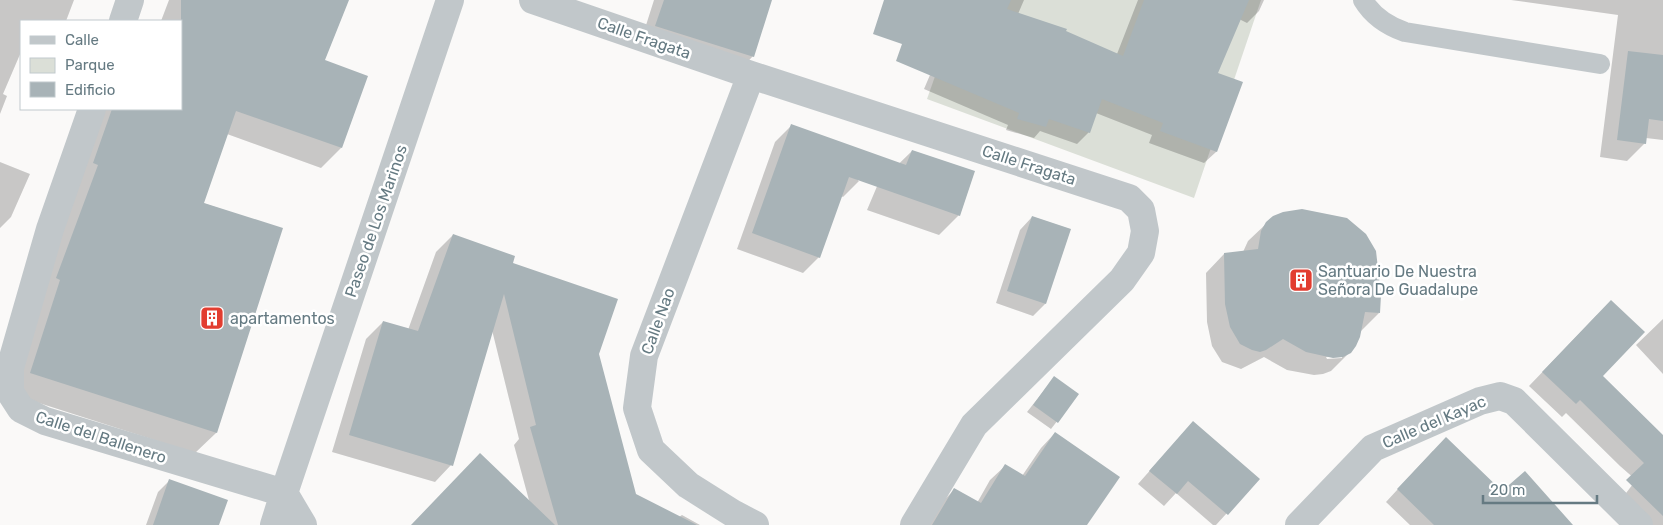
<svg xmlns="http://www.w3.org/2000/svg" width="1663" height="525" font-family="Rubik,sans-serif">
	<rect width="100%" height="100%" fill="#faf9f8"/>
	<path fill="#dbdfd7" d="M 962,0 L 1261,0 L 1194,198 L 927,99 Z"/>
	<path fill="#0003" fill-rule="evenodd" d="M 0,0 L 74,0 L 66,21 L 21,21 L 21,52 L 3,94 L 7,96 L 0,114 Z
		M 169,0 L 348,0 L 323,61 L 341,148 L 321,168 L 227,134 L 203,203 L 281,229 L 216,433 L 195,453 L 11,394 L 100,109 L 181,109 L 181,21 L 161,21 Z
		M 654,0 L 771,0 L 753,56 L 738,72 L 641,41 Z
		M 962,0 L 1024,0 L 1018,14 L 1117,54 L 1138,0 L 1264,0 L 1259,11 L 1247,23 L 1239,19 L 1216,74 L 1241,83 L 1216,152 L 1204,163 L 1149,143 L 1152,135 L 1096,113 L 1089,132 L 1077,144 L 1040,131 L 1034,138 L 1006,130 L 1008,125 L 924,89 Z
		M 1511,0 L 1663,0 L 1663,140 L 1646,138 L 1645,143 L 1627,161 L 1600,157 L 1618,15 Z
		M 791,126 L 859,181 L 843,197 L 841,196 L 819,257 L 803,273 L 737,249 L 775,142 Z
		M 912,151 L 959,215 L 939,235 L 867,210 L 878,184 Z
		M 0,162 L 30,174 L 11,217 L 0,228 Z
		M 1032,217 L 1045,304 L 1033,316 L 996,303 L 1020,230 Z
		M 1267,223 L 1379,313 L 1360,332 L 1350,352 L 1331,371 L 1323,374 L 1314,375 L 1287,370 L 1264,357 L 1241,369 L 1222,362 L 1212,346 L 1207,322 L 1206,273 L 1224,254 L 1243,252 L 1248,241 ZM 1342,355 L 1342,358 L 1327,359 L 1326,357 Z
		M 453,235 L 511,264 L 597,354 L 635,495 L 679,517 L 682,515 L 700,525 L 412,525 L 530,504 L 514,445 L 519,439 L 492,330 L 451,465 L 435,482 L 332,452 L 366,339 L 383,322 L 408,330 L 436,252 Z
		M 1597,315 L 1602,376 L 1663,437 L 1663,525 L 1646,525 L 1620,501 L 1636,480 L 1620,466 L 1566,413 L 1562,417 L 1529,386 Z
		M 1663,319 L 1663,374 L 1636,345 Z
		M 1054,378 L 1078,394 L 1051,429 L 1027,412 Z
		M 1193,422 L 1258,479 L 1216,525 L 1213,525 L 1176,493 L 1164,506 L 1138,484 Z
		M 1055,433 L 1082,525 L 928,525 L 940,504 L 954,490 L 977,503 L 990,480 L 1005,466 L 1022,476 L 1041,448 Z
		M 1433,451 L 1502,493 L 1552,525 L 1410,525 L 1386,502 Z
		M 170,480 L 218,525 L 146,525 L 158,492 Z"/>
	<path fill="#a8b3b7" d="M 181,0 L 349,0 L 325,60 L 368,76 L 342,148 L 236,111 L 204,203 L 283,228 L 217,433 L 30,373 L 60,280 L 56,278 L 98,165 L 93,163 L 112,109 L 181,109 Z
		M 664,0 L 772,0 L 754,57 L 655,26 Z
		M 884,0 L 1011,0 L 1007,9 L 1067,29 L 1066,31 L 1123,56 L 1144,0 L 1249,0 L 1218,73 L 1243,82 L 1217,152 L 1160,131 L 1163,123 L 1102,99 L 1090,133 L 1049,119 L 1046,127 L 1017,119 L 1019,113 L 896,61 L 902,44 L 873,34 Z
		M 1628,51 L 1663,55 L 1663,121 L 1649,119 L 1646,144 L 1617,140 Z
		M 791,124 L 906,165 L 912,150 L 975,171 L 960,216 L 849,177 L 820,258 L 752,233 Z
		M 1302,209 L 1347,218 L 1366,234 L 1376,251 L 1381,295 L 1380,313 L 1365,312 L 1360,337 L 1356,346 L 1351,353 L 1343,357 L 1333,358 L 1306,352 L 1283,339 L 1266,350 L 1260,352 L 1252,350 L 1240,344 L 1230,327 L 1225,304 L 1224,253 L 1258,249 L 1261,231 L 1266,222 L 1273,216 L 1283,212 Z
		M 1032,216 L 1071,229 L 1046,304 L 1007,291 Z
		M 453,234 L 515,256 L 513,263 L 618,299 L 599,354 L 636,494 L 697,525 L 558,525 L 530,427 L 536,425 L 504,294 L 453,466 L 349,435 L 383,321 L 418,331 Z
		M 1611,300 L 1645,332 L 1603,376 L 1663,435 L 1663,516 L 1626,480 L 1644,463 L 1580,400 L 1576,404 L 1542,372 Z
		M 1054,376 L 1079,394 L 1058,423 L 1033,405 Z
		M 1193,421 L 1260,479 L 1228,515 L 1188,481 L 1177,494 L 1149,471 Z
		M 1055,432 L 1120,477 L 1087,525 L 932,525 L 954,488 L 981,503 L 1005,464 L 1025,476 Z
		M 1446,437 L 1502,491 L 1525,471 L 1573,525 L 1434,525 L 1397,489 Z
		M 480,453 L 555,525 L 411,525 Z
		M 169,479 L 228,500 L 219,525 L 153,525 Z"/>
	<g fill="none" stroke-linecap="round" stroke-linejoin="round">
		<path stroke="#c1c7ca" stroke-width="20" d="M 1363,0 C 1372,15 1388,26 1405,32 L 1600,64"/>
		<path stroke="#c1c7ca" stroke-width="28" d="M 533,0 L 751,75 L 1129,198 L 1141,210 L 1145,231 L 1141,253 L 1122,280 L 974,425 L 914,525
			M 123,21 L 130,0
			M 751,75 L 644,356 L 637,408 L 651,450 L 688,485 L 734,514 L 755,525
			M 92,109 L 50,229 L 10,368 L 10,392 L 21,409 L 45,421 L 284,493 L 274,525
			M 303,525 L 284,493 L 450,0
			M 1299,525 L 1373,448 L 1480,401 L 1500,396 L 1514,401 L 1639,525"/>
	</g>
	<defs>
		<g id="building-square" transform="scale(1.25)"><rect x="-9" y="-9" width="18" height="18" rx="4" fill="#e23d30" stroke="#fff"/><path d="M-4-6H4V6H1V3H-1V6H-4ZM-2.5-4.3h1.7v1.8h-1.7ZM.8-4.3h1.7v1.8H.8ZM-2.5-1h1.7V.8h-1.7ZM.8-1h1.7V.8H.8Z" fill="#fff"/></g>
	</defs>
	<g fill-rule="evenodd">
		<use href="#building-square" x="1301" y="280"/>
		<use href="#building-square" x="212" y="318"/>
	</g>
	<g text-anchor="middle" dominant-baseline="central" stroke-width="5" stroke-linejoin="round" paint-order="stroke">
		<g font-size="16" fill="#657a82" stroke="#fff">
			<text transform="translate(644 38) rotate(19)">Calle Fragata</text>
			<text transform="translate(1029 165) rotate(18)">Calle Fragata</text>
			<text transform="translate(376 221) rotate(-71)">Paseo de Los Marinos</text>
			<text transform="translate(658 321) rotate(-70)">Calle Nao</text>
			<text transform="translate(1434 422) rotate(-23)">Calle del Kayac</text>
			<text transform="translate(101 437) rotate(18)">Calle del Ballenero</text>
		</g>
		<g font-size="16" fill="#657a82" stroke="#fff" text-anchor="start">
			<text x="1318" y="271">Santuario De Nuestra<tspan x="1318" dy="18">Señora De Guadalupe</tspan></text>
			<text x="230" y="318">apartamentos</text>
		</g>
	</g>
	<rect x="20" y="20" width="162" height="90" fill="#ffffff" stroke="#c1cacd"/>
	<rect x="30" y="36" width="25" height="8" fill="#c1c7ca" stroke="#c1cacd"/>
	<text x="65" y="45" font-size="15" fill="#657a82">Calle</text>
	<rect x="30" y="58" width="25" height="15" fill="#dbdfd7" stroke="#c1cacd"/>
	<text x="65" y="70" font-size="15" fill="#657a82">Parque</text>
	<rect x="30" y="82" width="25" height="15" fill="#a8b3b7" stroke="#c1cacd"/>
	<text x="65" y="95" font-size="15" fill="#657a82">Edificio</text>
	<path d="M1483 495v8h114v-8" fill="none" stroke="#657a82" stroke-width="2.5"/>
	<text x="1490" y="495" font-size="15" fill="#657a82" stroke="#ffffff" stroke-width="4" paint-order="stroke">20 m</text>
</svg>
